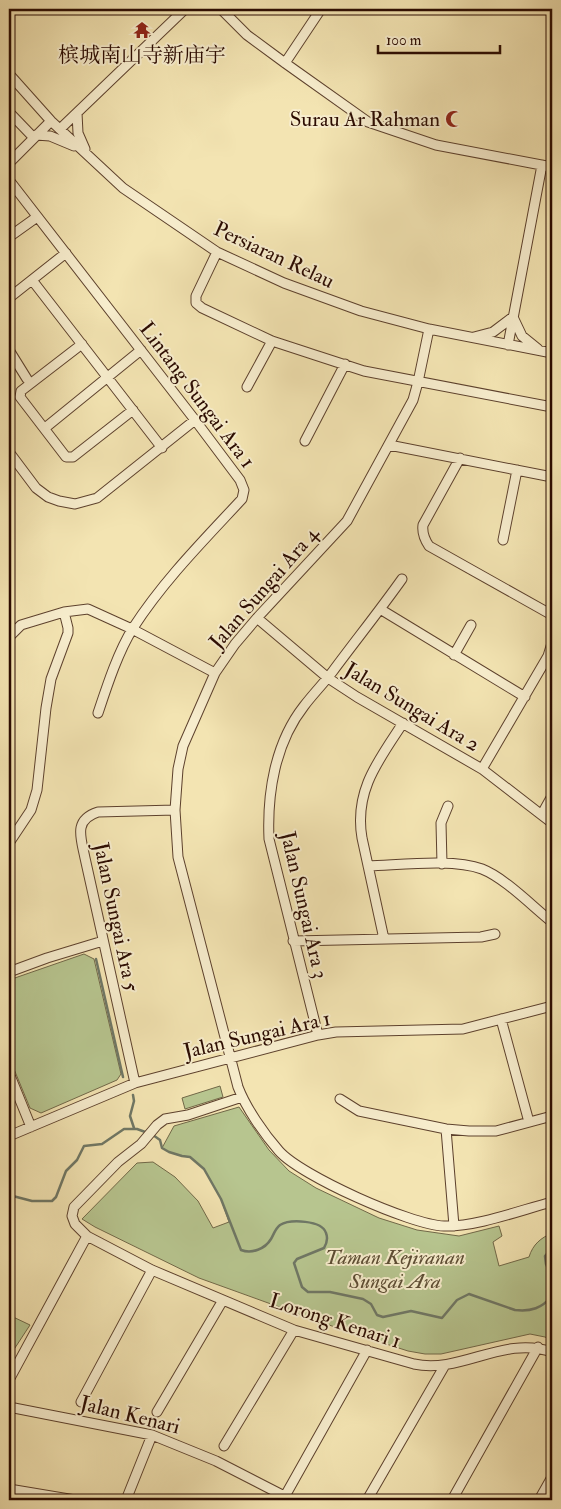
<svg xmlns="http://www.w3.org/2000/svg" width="561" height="1509" font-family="'IM FELL Double Pica','Noto Serif SC',serif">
	<rect width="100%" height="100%" fill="#f3e4b2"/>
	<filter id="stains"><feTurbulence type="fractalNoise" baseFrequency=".004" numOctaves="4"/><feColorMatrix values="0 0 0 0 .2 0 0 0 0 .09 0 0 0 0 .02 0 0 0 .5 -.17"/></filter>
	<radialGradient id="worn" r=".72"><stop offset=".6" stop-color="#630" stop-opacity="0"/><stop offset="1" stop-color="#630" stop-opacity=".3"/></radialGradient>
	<path fill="#b7c58f" stroke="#716848" d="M 84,954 L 94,959 L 121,1074 L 117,1080 L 41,1113 L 30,1108 L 9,1057 L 9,980 Z
		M 220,1086 L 223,1097 L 185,1109 L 182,1098 Z
		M 239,1107 L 269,1150 L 289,1171 L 316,1188 L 379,1218 L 417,1230 L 459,1236 L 499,1226 L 502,1236 L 493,1242 L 499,1266 L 529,1257 C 533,1244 541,1238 552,1233 L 552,1341 L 545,1337 L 530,1334 L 441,1354 L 425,1354 L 408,1351 L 343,1330 L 199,1278 L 95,1227 L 82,1219 L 137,1163 L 153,1162 L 175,1177 L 198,1201 L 213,1228 L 229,1222 L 221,1199 L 204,1169 L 190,1157 L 182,1156 L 169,1152 L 162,1148 L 174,1126 Z
		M 9,1315 L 30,1325 L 9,1357 Z"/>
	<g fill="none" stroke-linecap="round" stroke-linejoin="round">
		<path stroke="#6f7765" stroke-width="2.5" d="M 96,959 L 123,1077
			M 133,1095 L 134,1101 L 130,1116 L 134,1128
			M 153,1135 L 160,1140 L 162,1148 L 169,1152 L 182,1156 L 190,1157 L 204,1169 L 221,1199 L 241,1250 C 252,1254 265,1249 271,1239 C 274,1234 275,1229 280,1225 C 290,1219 322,1220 326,1233 C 328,1238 327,1243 324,1248 L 297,1259 L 294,1263 L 302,1287 L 308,1292 L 330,1292 L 363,1299 L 371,1304 L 377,1315 L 383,1317 L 411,1311 L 442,1318 L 457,1300 L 469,1294 L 515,1310 C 531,1312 542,1308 552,1296
			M 9,1195 L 32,1201 L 52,1201 L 56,1197 L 66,1171 L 77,1160 L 84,1146 L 102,1144 L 124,1129 L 137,1129 L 148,1133
			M 552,1248 L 545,1256 L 546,1264 L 552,1278"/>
		<g stroke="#5d412d" stroke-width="11">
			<path id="minor" d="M 221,9 L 247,35 L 285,63 L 368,122 L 436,145 L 552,167
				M 285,63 L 321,9
				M 9,74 L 51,121 L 123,188 L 217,252 L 284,283 L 361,311 L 429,329 L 552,353
				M 9,112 L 34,138
				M 77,113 L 78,133 L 85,149
				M 60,129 L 185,9
				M 36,135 L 50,136 L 74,146
				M 9,163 L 51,121
				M 9,180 L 195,420 L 240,480 L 244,490 L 242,499 C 204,540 164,580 133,628 C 118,652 107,686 98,713
				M 9,237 L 37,217
				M 217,252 L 196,296 L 196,303 L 202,308 L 272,341 L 364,371 L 552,407
				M 32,280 L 162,448
				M 9,298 L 66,253
				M 429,329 L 418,382 L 413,400 L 347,521 L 257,618 L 235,644 L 215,673 L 183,746 L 178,769 L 175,810 L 178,857 L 238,1087 C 246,1108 264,1134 279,1151 C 301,1176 411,1225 444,1226 C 476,1227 521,1210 552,1202
				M 474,337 L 493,332 L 513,317 L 522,336 L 538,349
				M 82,344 L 21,391 L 20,397 L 66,457 L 73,457 L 133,410
				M 508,345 L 542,165
				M 9,350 L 27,379
				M 247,387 L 272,341
				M 45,428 L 141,350
				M 305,441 L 345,364
				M 389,445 L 552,477
				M 9,452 L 36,488 L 48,497 L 59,501 L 75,504 L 97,498 L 195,420
				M 460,458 L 423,525 C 422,532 425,540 429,546 L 552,615
				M 503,540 L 517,470
				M 380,609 L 525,697
				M 257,618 L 328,678 L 357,697 L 482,769 L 552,823
				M 9,637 L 21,625 L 64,612 L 88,609 L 132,629 L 215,673
				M 454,655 L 471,625
				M 482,769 L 548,656 L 552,643
				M 542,814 L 552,796
				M 9,843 L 31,810 L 37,790 L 46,708 L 51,679 L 68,633 L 68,628 L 64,612
				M 442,864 L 441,823 L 448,806
				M 368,866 C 400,865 453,858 482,869 C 505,878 533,907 552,922
				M 384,939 L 362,838 C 354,791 378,761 403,723
				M 293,941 L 481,937 L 495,934
				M 9,972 L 47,958 L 103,941
				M 501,1019 L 529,1122
				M 318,1035 L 269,839 C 267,793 275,743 304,706 C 313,694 324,683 333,671 C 356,640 380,610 402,579
				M 9,1073 L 31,1127
				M 135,1083 L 85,858 C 81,838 73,820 98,812 L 175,810
				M 242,1097 L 188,1115 L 165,1119 L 157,1125 L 141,1144 L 118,1162 L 74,1207 L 72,1216 L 75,1224 L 87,1236 L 152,1270 L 294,1330 L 414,1364 C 462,1374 503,1335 552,1352
				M 340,1099 L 359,1111 L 446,1129 L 469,1131 L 496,1131 L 552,1116
				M 446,1129 L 454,1226
				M 9,1136 L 135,1083 L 318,1035 L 336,1032 L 463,1029 L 552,1006
				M 9,1380 L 87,1236
				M 81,1402 L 152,1270
				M 9,1407 L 152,1435 L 216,1461 L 292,1500
				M 157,1412 L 223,1300
				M 224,1446 L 294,1330
				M 9,1489 L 75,1500
				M 285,1496 L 367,1350
				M 126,1500 L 152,1435
				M 367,1500 L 445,1365
				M 452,1500 L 538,1347
				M 539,1500 L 552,1477"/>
		</g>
		<use href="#minor" stroke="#f7edcd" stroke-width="9"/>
	</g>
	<defs>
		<g id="temple-bare" transform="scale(1.35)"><path d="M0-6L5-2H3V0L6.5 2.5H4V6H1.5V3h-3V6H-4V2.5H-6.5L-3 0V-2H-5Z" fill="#8f2418" stroke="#f7edcd" stroke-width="2.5" paint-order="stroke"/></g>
		<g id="mosque-bare" transform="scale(1.35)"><path d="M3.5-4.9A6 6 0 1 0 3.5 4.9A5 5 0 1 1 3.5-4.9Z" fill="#8f2418" stroke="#f7edcd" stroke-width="2.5" paint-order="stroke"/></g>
	</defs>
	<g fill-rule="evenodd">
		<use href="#temple-bare" x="142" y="30"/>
		<use href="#mosque-bare" x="454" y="119"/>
	</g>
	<g text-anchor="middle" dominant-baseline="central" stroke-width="4" stroke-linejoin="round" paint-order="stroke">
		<g font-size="21" fill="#2b0b01" stroke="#f7edcd">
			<text x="142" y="55">槟城南山寺新庙宇</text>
			<text x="440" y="119" text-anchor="end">Surau Ar Rahman</text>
		</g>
		<g font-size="21" fill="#2b0b01" stroke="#f7edcd">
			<text transform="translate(274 255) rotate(25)">Persiaran Relau</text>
			<text transform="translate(197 395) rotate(53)">Lintang Sungai Ara 1</text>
			<text transform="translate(264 588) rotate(-49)">Jalan Sungai Ara 4</text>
			<text transform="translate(412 707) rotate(31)">Jalan Sungai Ara 2</text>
			<text transform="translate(304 905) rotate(77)">Jalan Sungai Ara 3</text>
			<text transform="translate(116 917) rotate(78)">Jalan Sungai Ara 5</text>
			<text transform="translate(257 1035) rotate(-13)">Jalan Sungai Ara 1</text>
			<text transform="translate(335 1321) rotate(18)">Lorong Kenari 1</text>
			<text transform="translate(130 1415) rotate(14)">Jalan Kenari</text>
		</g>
		<g font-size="21" font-style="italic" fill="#5c4c33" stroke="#f7edcd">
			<text x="395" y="1257">Taman Kejiranan<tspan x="395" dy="24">Sungai Ara</tspan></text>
		</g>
	</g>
	<rect width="561" height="1509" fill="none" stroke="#f3e4b2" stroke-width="30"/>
	<rect x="10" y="10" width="541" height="1489" fill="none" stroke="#2b0b01" stroke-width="2.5"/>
	<rect x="15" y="15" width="531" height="1479" fill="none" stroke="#2b0b01"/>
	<path d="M378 45v8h122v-8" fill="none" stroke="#2b0b01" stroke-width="2.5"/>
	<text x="386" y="45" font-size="15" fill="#2b0b01" stroke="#f7edcd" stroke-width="4" paint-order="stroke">100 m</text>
	<rect width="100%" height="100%" filter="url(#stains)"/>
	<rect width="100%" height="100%" fill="url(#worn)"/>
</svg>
